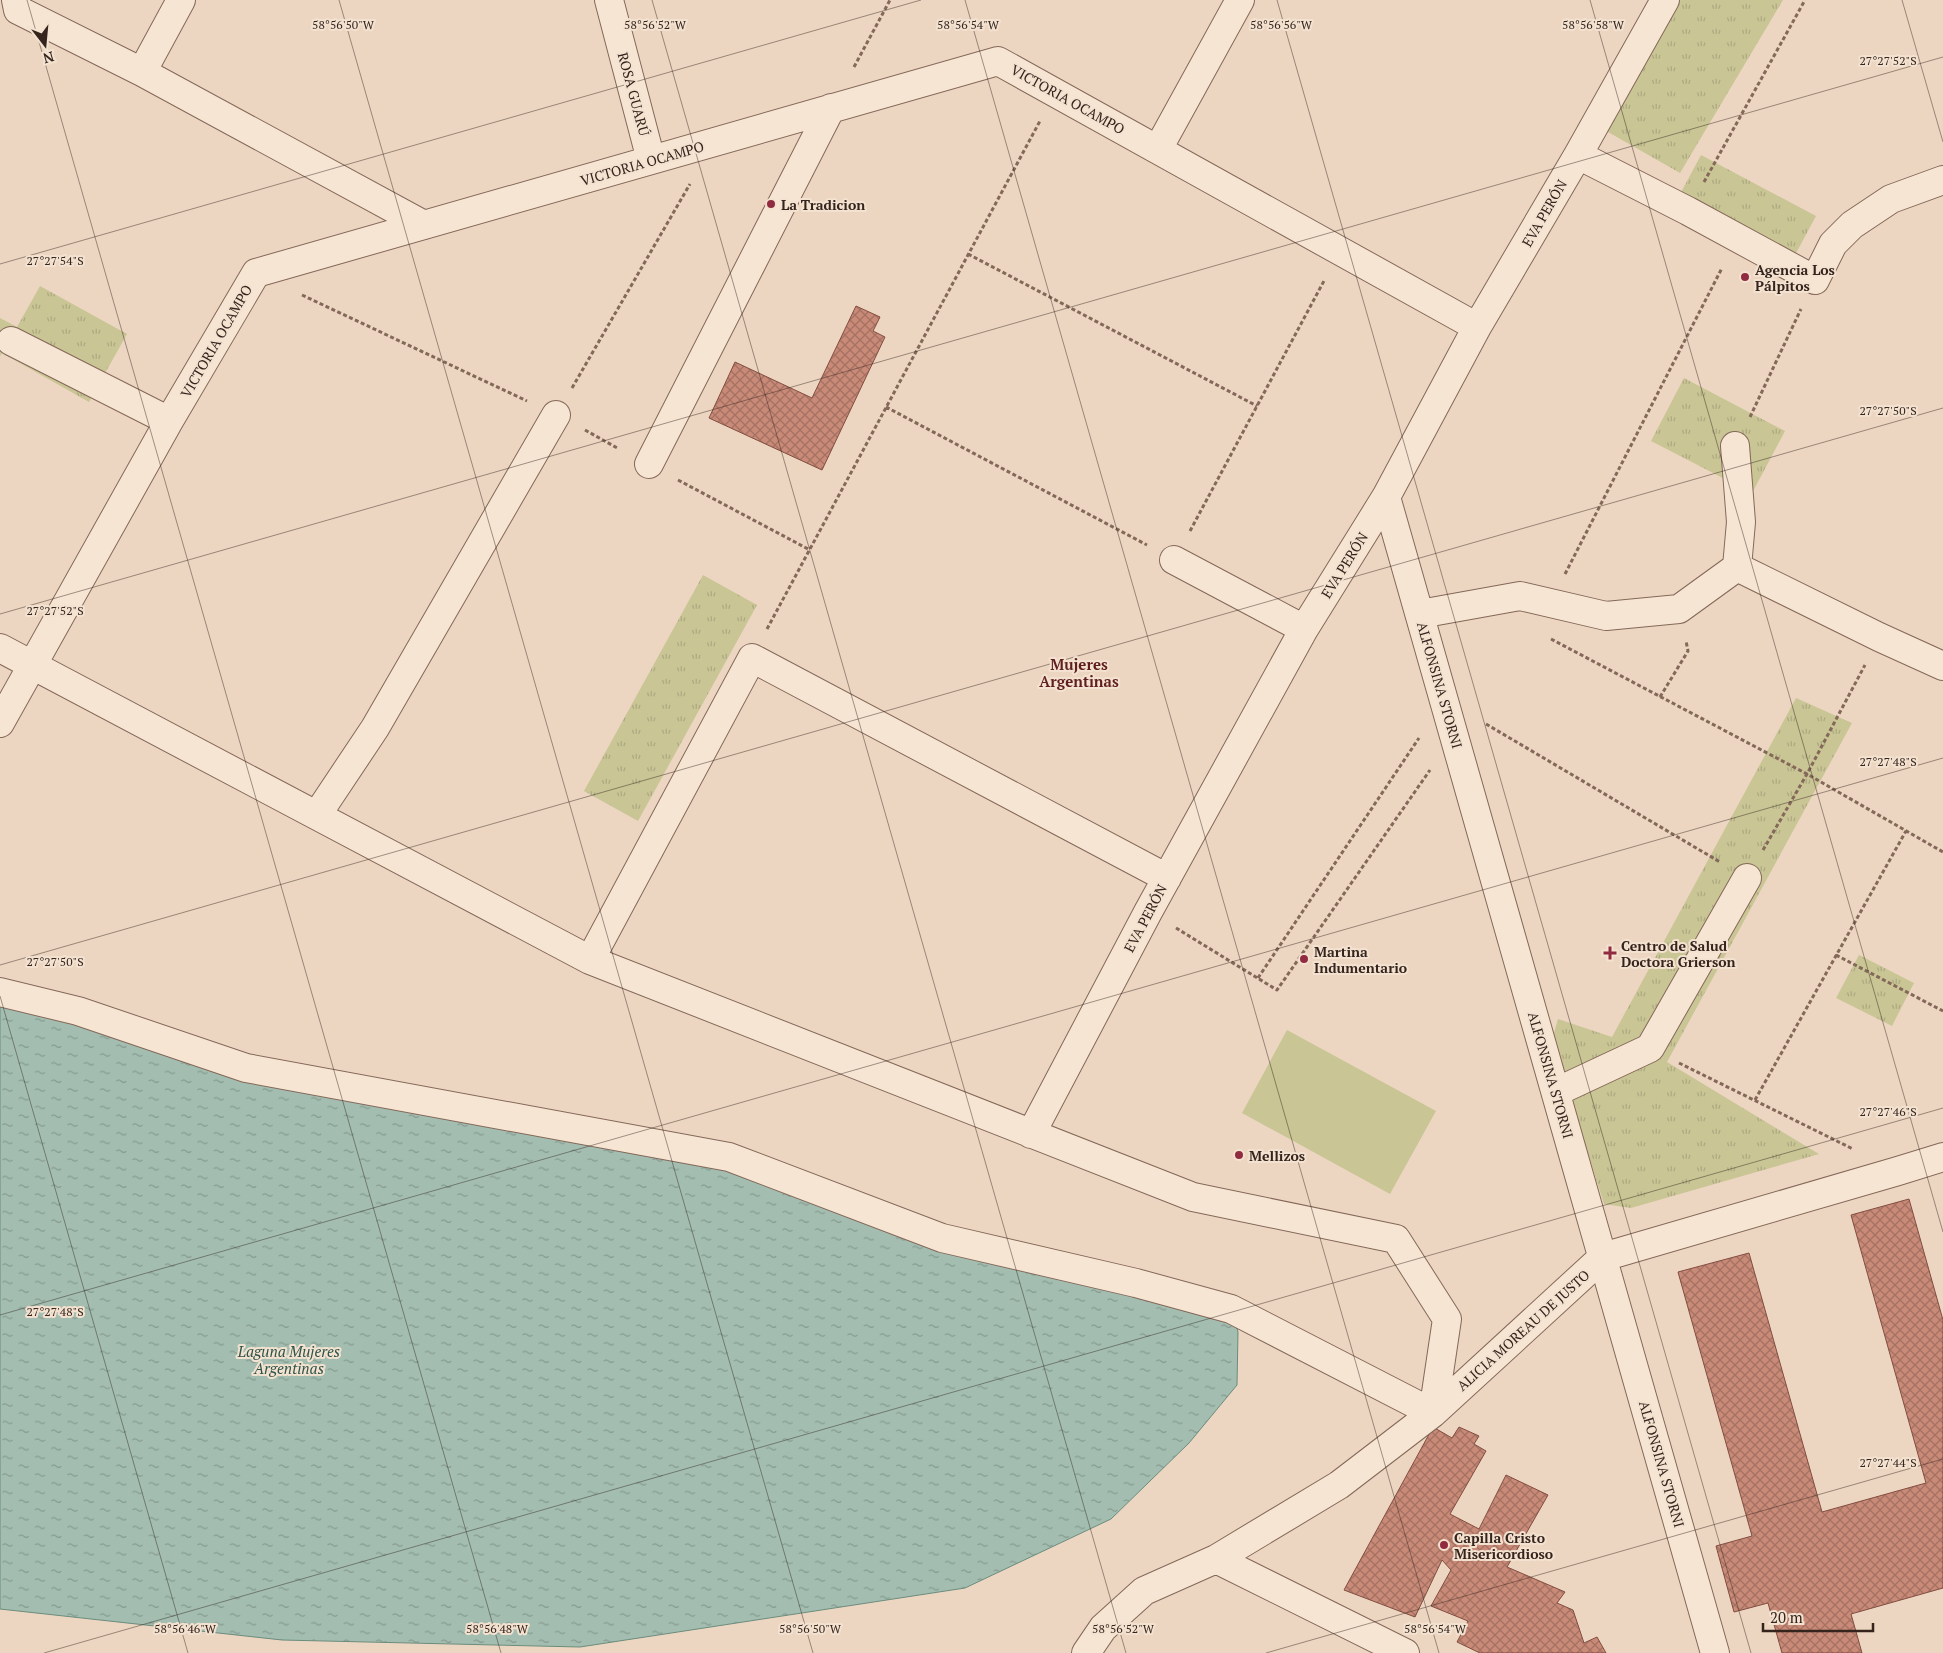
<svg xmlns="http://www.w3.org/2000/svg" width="1943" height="1653" font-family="'PT Serif',serif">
	<defs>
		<pattern id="park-tufts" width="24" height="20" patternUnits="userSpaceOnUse" patternTransform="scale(1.25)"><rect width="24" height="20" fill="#c9c595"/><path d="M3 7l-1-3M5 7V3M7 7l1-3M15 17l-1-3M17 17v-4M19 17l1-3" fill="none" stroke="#ada980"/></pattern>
		<pattern id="water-ripples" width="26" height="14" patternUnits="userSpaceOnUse" patternTransform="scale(1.25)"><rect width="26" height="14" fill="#a3beb1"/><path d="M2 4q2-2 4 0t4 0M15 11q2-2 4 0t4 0" fill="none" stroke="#869a8f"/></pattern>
		<pattern id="building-cross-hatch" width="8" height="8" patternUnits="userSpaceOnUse" patternTransform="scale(1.25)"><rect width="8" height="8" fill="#c98a78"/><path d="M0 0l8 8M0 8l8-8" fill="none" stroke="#a47162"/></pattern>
	</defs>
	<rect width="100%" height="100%" fill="#ecd6c1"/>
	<path fill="url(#park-tufts)" d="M 1678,0 L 1783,0 L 1680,173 L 1601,128 Z
		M 1701,155 L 1816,216 L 1794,257 L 1679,196 Z
		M 40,286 L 127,334 L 89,402 L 2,353 L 0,356 L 0,318 L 17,327 Z
		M 1684,378 L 1785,431 L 1752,493 L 1651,441 Z
		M 703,575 L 757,605 L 638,821 L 584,791 Z
		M 1796,698 L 1852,723 L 1667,1062 L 1819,1154 L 1631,1208 L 1604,1204 L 1552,1040 L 1558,1019 L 1612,1037 Z
		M 1859,955 L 1914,983 L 1892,1026 L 1836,998 Z"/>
	<path fill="#c9c595" d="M 1287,1030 L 1436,1111 L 1390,1194 L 1242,1113 Z"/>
	<path fill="url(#water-ripples)" stroke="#6b8c7d" d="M 0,992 L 246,1068 L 729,1157 L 942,1238 L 1231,1309 L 1238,1332 L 1237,1385 L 1189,1443 L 1111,1519 L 965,1588 L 580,1647 L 282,1640 L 0,1609 Z"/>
	<path fill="url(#building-cross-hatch)" stroke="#824d40" d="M 856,306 L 880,317 L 873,331 L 885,337 L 822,470 L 709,418 L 735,362 L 812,398 Z
		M 1909,1199 L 1943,1320 L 1943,1588 L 1851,1614 L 1862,1653 L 1782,1653 L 1768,1603 L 1734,1612 L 1716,1546 L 1752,1536 L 1678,1272 L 1749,1253 L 1822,1512 L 1926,1483 L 1851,1215 Z
		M 1433,1427 L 1452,1438 L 1459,1427 L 1479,1436 L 1474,1444 L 1486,1451 L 1450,1514 L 1479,1529 L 1506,1475 L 1548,1495 L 1507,1567 L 1565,1592 L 1557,1603 L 1573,1610 L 1584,1643 L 1597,1637 L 1606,1653 L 1480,1653 L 1457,1642 L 1468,1621 L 1431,1606 L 1451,1570 L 1442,1560 L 1415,1617 L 1344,1590 Z"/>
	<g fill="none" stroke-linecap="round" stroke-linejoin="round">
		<g stroke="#846859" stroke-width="30">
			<path id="minor" d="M 16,0 L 18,10 L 142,72
				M 181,0 L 142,72 L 424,225
				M 609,0 L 651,160
				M 1158,149 L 1240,0
				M 1578,155 L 1688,211 L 1815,280 L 1833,244 L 1852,225 L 1891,199 L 1943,180
				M 11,341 L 169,421
				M 1735,446 L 1741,522 L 1737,567
				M 649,464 L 831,108
				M 1386,497 L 1715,1653
				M 1174,560 L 1304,629
				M 1420,614 L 1520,596 L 1606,616 L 1679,609 L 1737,567 L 1879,637 L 1943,666
				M 0,648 L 590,960 L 1193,1197 L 1396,1239 L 1447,1319 L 1433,1413 L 1231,1309 L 1136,1283 L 942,1238 L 729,1157 L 246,1068 L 78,1011 L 0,992
				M 0,723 L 169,421 L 256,273 L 998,61 L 1477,327
				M 317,815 L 375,728 L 556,415
				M 590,960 L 752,658 L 1167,878
				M 1556,1092 L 1650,1048 L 1747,878
				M 1031,1134 L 1148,912 L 1304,629 L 1386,497 L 1477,327 L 1578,155 L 1665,0
				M 1216,1559 L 1405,1653
				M 1086,1653 L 1103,1628 L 1144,1591 L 1216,1559 L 1339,1485 L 1433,1413 L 1603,1257 L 1898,1171 L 1943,1157"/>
		</g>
		<path stroke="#846859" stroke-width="3" stroke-dasharray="4 2.5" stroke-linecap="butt" d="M 854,67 L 890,0
			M 1704,182 L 1805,0
			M 968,254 L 1257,406
			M 302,295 L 527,401
			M 572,388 L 690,184
			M 886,407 L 1147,545
			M 1750,417 L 1801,309
			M 585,430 L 619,449
			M 678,480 L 810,550
			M 1190,531 L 1325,279
			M 1565,574 L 1722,268
			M 767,629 L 1040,121
			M 1551,639 L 1807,774 L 1943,852
			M 1660,697 L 1688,651 L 1686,641
			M 1486,724 L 1720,862
			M 1763,850 L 1807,774 L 1865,665
			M 1176,928 L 1277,990 L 1430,770
			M 1836,955 L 1943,1011
			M 1258,978 L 1419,738
			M 1679,1063 L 1853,1149
			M 1755,1100 L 1906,831"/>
		<use href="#minor" stroke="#f7e5d3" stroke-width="28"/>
	</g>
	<path fill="none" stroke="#34241d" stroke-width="1" stroke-opacity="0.45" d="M 27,0 L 501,1653M 339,0 L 813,1653M 652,0 L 1126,1653M 965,0 L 1439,1653M 1277,0 L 1751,1653M 1590,0 L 1943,1232M 1902,0 L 1943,142M 0,264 L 921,0M 0,614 L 1943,57M 0,965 L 1943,408M 0,996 L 188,1653M 0,1315 L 1943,758M 44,1653 L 1943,1108M 1266,1653 L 1943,1459"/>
	<g fill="#912c40" stroke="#f4e2d0" stroke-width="2">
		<circle cx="771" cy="204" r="5"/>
		<circle cx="1745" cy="277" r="5"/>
		<path d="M1607.5 945.5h5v5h5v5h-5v5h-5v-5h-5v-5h5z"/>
		<circle cx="1304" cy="959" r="5"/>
		<circle cx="1239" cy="1155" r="5"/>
		<circle cx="1444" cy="1545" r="5"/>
	</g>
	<g text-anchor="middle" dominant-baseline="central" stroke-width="4" stroke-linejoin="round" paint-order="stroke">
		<g font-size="14" fill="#34241d" stroke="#f4e2d0">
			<text transform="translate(634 94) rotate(75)">ROSA GUARÚ</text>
			<text transform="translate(1068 99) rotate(29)">VICTORIA OCAMPO</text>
			<text transform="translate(642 163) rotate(-16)">VICTORIA OCAMPO</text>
			<text transform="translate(1544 213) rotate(-60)">EVA PERÓN</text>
			<text transform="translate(216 341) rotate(-60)">VICTORIA OCAMPO</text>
			<text transform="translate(1344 565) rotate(-58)">EVA PERÓN</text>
			<text transform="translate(1440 685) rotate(74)">ALFONSINA STORNI</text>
			<text transform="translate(1145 918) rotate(-62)">EVA PERÓN</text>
			<text transform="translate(1551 1075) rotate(74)">ALFONSINA STORNI</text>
			<text transform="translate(1523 1330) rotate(-42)">ALICIA MOREAU DE JUSTO</text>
			<text transform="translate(1662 1464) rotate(74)">ALFONSINA STORNI</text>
		</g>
		<g font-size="14" font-weight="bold" fill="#34241d" stroke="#f4e2d0" text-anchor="start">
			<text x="781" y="204">La Tradicion</text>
			<text x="1755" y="269">Agencia Los<tspan x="1755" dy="16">Pálpitos</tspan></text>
			<text x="1621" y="945">Centro de Salud<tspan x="1621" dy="16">Doctora Grierson</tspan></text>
			<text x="1314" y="951">Martina<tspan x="1314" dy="16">Indumentario</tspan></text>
			<text x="1249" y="1155">Mellizos</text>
			<text x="1454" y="1537">Capilla Cristo<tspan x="1454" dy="16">Misericordioso</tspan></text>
		</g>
		<g font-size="15" font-weight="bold" fill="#5f1f1e" stroke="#f4e2d0">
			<text x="1079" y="664">Mujeres<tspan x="1079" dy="17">Argentinas</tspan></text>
		</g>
		<g font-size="15" font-style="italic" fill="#2d544a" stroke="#f4e2d0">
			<text x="289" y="1351">Laguna Mujeres<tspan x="289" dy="17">Argentinas</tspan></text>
		</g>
	</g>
	<g font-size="12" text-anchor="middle" fill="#34241d" stroke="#f4e2d0" stroke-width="4" stroke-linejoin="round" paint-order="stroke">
		<text x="343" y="29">58°56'50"W</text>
		<text x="655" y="29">58°56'52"W</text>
		<text x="968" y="29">58°56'54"W</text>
		<text x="1281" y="29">58°56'56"W</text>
		<text x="1593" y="29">58°56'58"W</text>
		<text x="1888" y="65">27°27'52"S</text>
		<text x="55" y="265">27°27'54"S</text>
		<text x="1888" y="415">27°27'50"S</text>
		<text x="55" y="615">27°27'52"S</text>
		<text x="1888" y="766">27°27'48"S</text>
		<text x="55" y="966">27°27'50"S</text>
		<text x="1888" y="1116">27°27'46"S</text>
		<text x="55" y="1316">27°27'48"S</text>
		<text x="1888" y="1467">27°27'44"S</text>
		<text x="185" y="1633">58°56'46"W</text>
		<text x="497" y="1633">58°56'48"W</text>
		<text x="810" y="1633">58°56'50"W</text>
		<text x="1123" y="1633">58°56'52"W</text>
		<text x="1435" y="1633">58°56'54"W</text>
	</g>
	<g transform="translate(45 45) rotate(164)" stroke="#f4e2d0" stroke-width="4" paint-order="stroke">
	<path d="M0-4L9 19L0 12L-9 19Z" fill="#34241d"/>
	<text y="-8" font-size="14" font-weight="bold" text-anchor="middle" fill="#34241d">N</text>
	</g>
	<path d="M1763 1623v8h110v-8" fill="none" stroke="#34241d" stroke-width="2.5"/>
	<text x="1770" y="1623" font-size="15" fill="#34241d" stroke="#f4e2d0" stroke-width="4" paint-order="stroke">20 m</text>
</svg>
